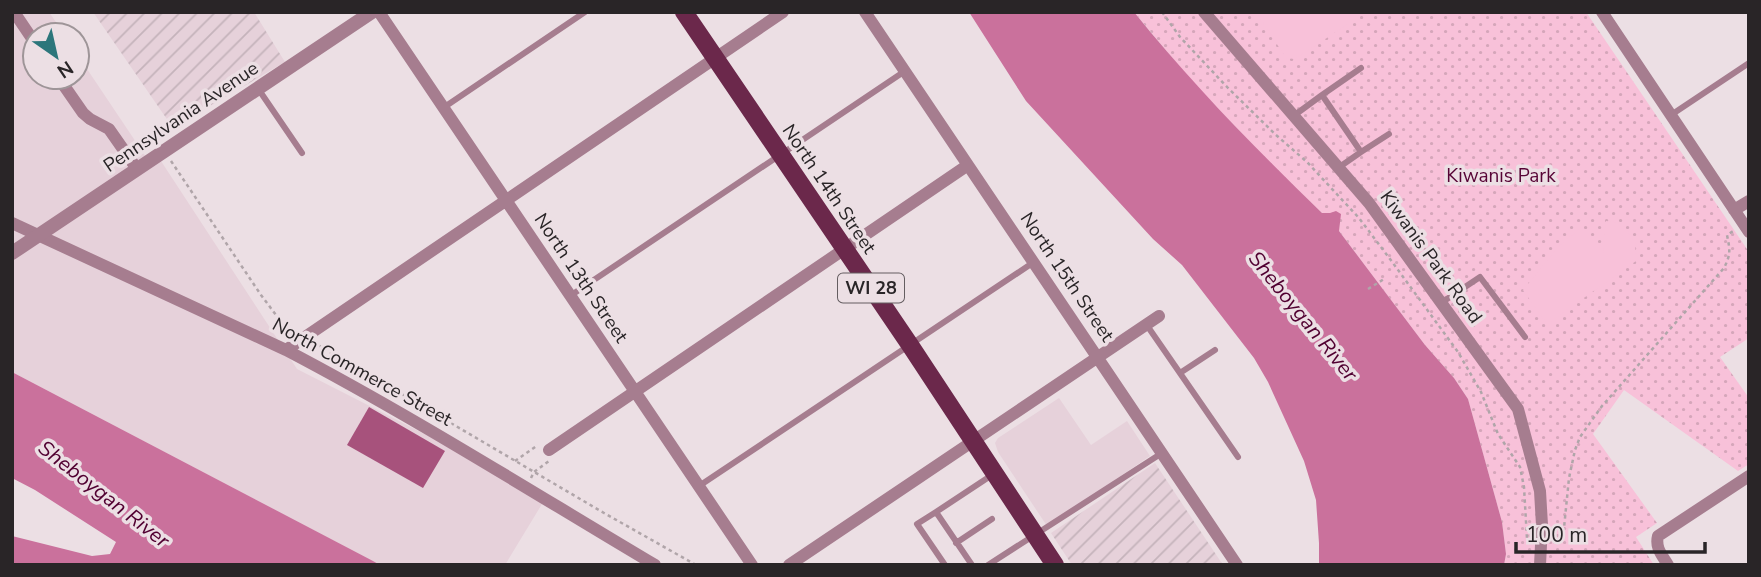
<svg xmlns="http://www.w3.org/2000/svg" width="1761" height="577" font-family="'Nunito Sans',sans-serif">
	<defs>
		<pattern id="industrial-furrows" width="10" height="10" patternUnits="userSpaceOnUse" patternTransform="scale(1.75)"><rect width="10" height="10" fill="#e6d1da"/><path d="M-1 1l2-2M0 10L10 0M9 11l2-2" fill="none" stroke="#c5b3bb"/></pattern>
		<pattern id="green-dots" width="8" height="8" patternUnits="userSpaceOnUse" patternTransform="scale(1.75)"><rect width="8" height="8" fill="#f8c1d9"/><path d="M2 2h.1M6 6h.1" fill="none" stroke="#d5a6ba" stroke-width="1.8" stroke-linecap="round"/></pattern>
	</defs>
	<rect width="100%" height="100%" fill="#ecdfe4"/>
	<path fill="#e6d1da" d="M 12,12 L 49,12 L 65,35 L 35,35 L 35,77 L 77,77 L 77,54 L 150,163 L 159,158 L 297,369 L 505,475 L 545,499 L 505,565 L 380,565 L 12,372 Z
		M 1059,398 L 1091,445 L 1127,421 L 1150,456 L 1047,526 L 998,452 L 995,443 L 998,438 Z"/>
	<path fill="url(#industrial-furrows)" d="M 93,12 L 254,12 L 285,62 L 173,128 Z
		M 1155,463 L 1223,565 L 1072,565 L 1051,533 Z"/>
	<path fill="url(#green-dots)" d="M 1134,12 L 1586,12 L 1749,252 L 1749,338 L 1720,357 L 1749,398 L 1749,464 L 1738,471 L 1624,390 L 1593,434 L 1657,523 L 1636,537 L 1654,565 L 1504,565 L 1506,554 L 1502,522 L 1468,399 L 1454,378 L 1425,345 L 1339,231 L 1340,214 L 1322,213 L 1272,165 L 1190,79 Z"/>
	<path fill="#f8c1d9" d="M 1256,12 L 1366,12 L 1295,59 L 1286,58 Z
		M 1606,221 L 1622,223 L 1635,242 L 1636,261 L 1547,324 L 1523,290 L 1560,245 L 1582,227 L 1603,255 Z"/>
	<path fill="#ca719c" d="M 969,12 L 1134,12 C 1192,84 1256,149 1322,213 L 1330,213 L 1336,211 L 1341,214 L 1339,231 L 1425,345 L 1454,378 L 1468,399 L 1502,522 L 1506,554 L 1504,565 L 1319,565 L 1319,543 L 1316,500 L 1304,461 L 1268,382 L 1254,358 L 1182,265 L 1153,239 L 1026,101 Z
		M 12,372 L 373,561 L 380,565 L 12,565 L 12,536 L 92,556 L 110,554 L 116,542 L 35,490 L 12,478 Z"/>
	<path fill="#a7527c" d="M 369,407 L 445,451 L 423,488 L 347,445 Z"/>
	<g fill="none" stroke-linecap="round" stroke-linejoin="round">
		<path stroke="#b0a5a9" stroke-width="2.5" stroke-dasharray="3.5 3.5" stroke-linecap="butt" d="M 1162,12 L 1180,37 L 1228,88 L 1276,135 L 1307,162 L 1359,218 L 1390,259 L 1458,352 L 1481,392 L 1498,434 L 1520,467 L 1524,487 L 1527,539
			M 171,161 L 261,295 L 279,319 L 294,330
			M 1368,289 L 1384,279
			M 318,345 L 604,513 L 696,565
			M 515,461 L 538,445
			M 531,478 L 534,472 L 549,461
			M 1553,542 C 1560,540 1562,534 1564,528 L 1569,478 L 1575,450 L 1580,437 L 1602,406 L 1724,268 C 1731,254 1730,250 1727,235 L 1735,230"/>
		<path stroke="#a67d8f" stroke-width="6" d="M 259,90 L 302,153
			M 1322,95 L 1361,68
			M 443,108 L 585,12
			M 1671,115 L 1749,63
			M 1292,117 L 1322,95 L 1361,152 L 1338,168
			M 1361,152 L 1389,134
			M 570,296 L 905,71
			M 1441,303 L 1480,277 L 1525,337
			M 1146,324 L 1238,457
			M 1180,373 L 1215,350
			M 699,486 L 1034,262
			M 936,512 L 917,524 L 945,565
			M 956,543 L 992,519
			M 972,565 L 936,512 L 992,475
			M 988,565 L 1162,453"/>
		<path stroke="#a67d8f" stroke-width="12" d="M 14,12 L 35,43
			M 379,12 L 752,565
			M 865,12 L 1237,565
			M 1204,12 L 1369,203 L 1518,409 L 1540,491 L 1542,525 L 1540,565
			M 1602,12 L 1749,232
			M 58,77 L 83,113 L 90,119 L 109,129 L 137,169
			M 1734,210 L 1749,201
			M 12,223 L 286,350 C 412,416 532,492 655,565
			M 286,350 L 783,12
			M 549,450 L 968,165
			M 789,565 L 1159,316
			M 1668,565 C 1662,555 1655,548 1658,536 L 1749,476"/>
		<path stroke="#a67d8f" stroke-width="14" d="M 12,253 L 372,12"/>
		<path stroke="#6b284b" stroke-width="18" d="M 684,12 L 910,345 L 1055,565"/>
	</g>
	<g text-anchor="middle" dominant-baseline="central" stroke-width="7" stroke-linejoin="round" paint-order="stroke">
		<rect fill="#ecdfe4" stroke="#645d60" stroke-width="2" x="838" y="273.5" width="66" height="29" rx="5"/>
		<g font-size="18" font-weight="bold" fill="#292527">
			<text x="871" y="288">WI 28</text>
		</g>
		<g font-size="19" fill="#292527" stroke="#ecdfe4">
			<text transform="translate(181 117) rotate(-34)">Pennsylvania Avenue</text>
			<text transform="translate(829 189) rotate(56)">North 14th Street</text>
			<text transform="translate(1431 257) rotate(54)">Kiwanis Park Road</text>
			<text transform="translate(1067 277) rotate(56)">North 15th Street</text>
			<text transform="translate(581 278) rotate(56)">North 13th Street</text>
			<text transform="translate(362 372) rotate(29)">North Commerce Street</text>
		</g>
		<g font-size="19" fill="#560335" stroke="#ecdfe4">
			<text x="1501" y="176">Kiwanis Park</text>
		</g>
		<g font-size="21" font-style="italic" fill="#510031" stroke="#ecdfe4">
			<text transform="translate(1303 316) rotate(51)">Sheboygan River</text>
			<text transform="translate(104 494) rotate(38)">Sheboygan River</text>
		</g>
	</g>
	<rect width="1761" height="577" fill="none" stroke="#292527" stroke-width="28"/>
	<g transform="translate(56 56) rotate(146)"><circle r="33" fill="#ecdfe4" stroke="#9e9598" stroke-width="2"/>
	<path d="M0-5L12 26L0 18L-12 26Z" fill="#2c767b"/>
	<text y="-10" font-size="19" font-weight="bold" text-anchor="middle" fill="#292527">N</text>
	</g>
	<path d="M1516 542v10h189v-10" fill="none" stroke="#292527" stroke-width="3.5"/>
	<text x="1526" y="542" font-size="21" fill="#292527" stroke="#ecdfe4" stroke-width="5" paint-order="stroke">100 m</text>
</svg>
